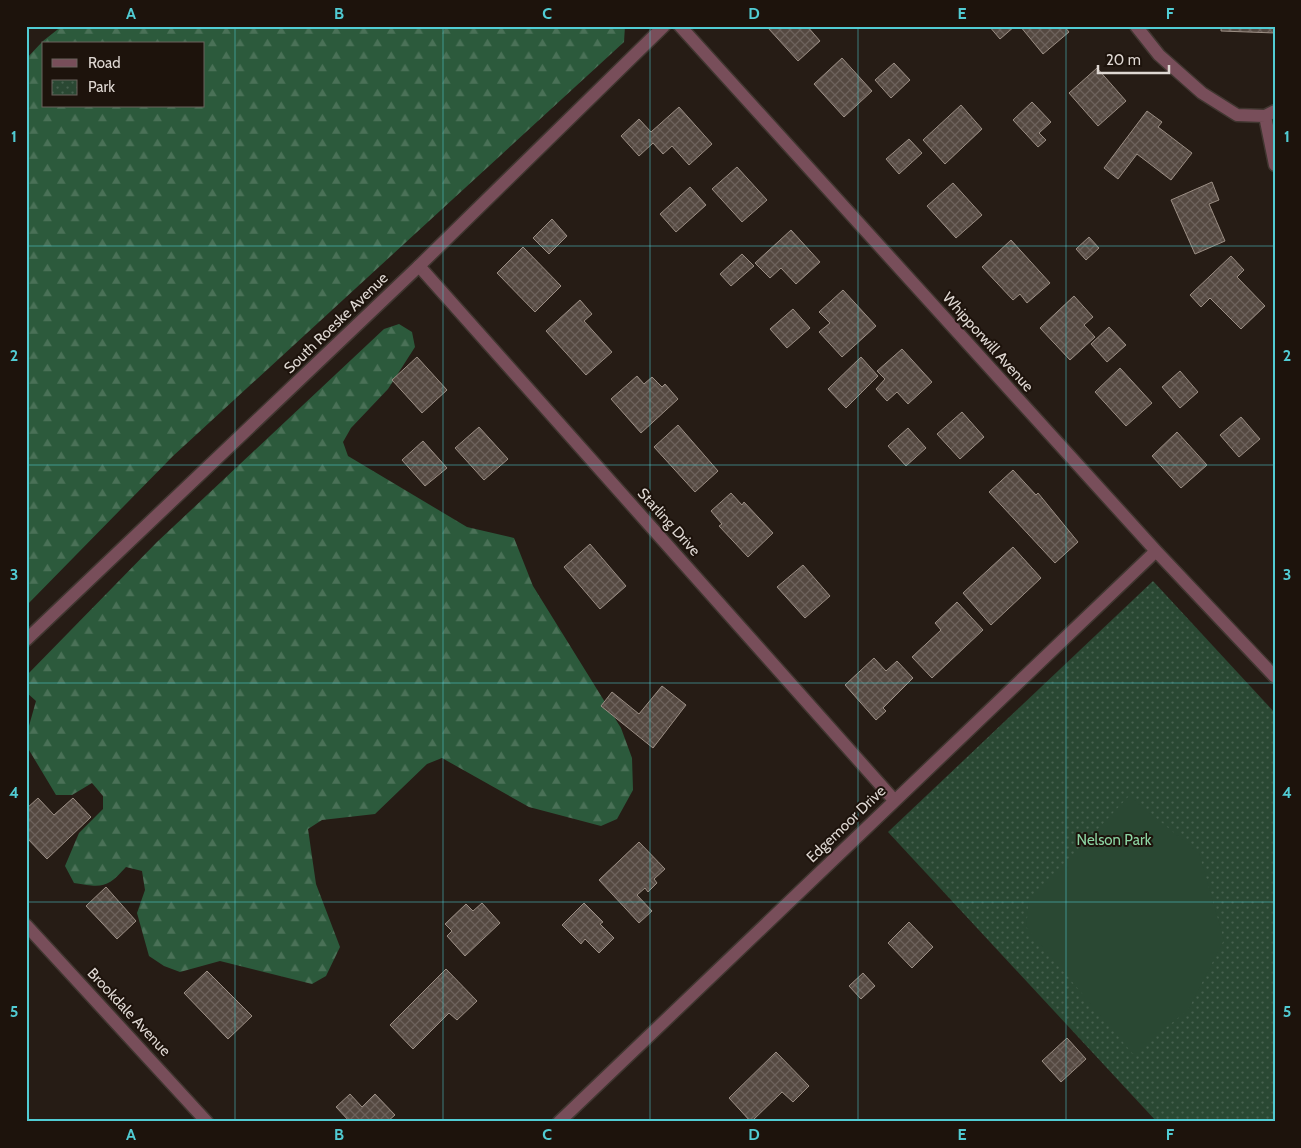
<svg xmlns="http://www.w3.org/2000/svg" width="1301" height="1148" font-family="Cabin,sans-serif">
	<defs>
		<pattern id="forest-firs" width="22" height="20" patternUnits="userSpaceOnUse" patternTransform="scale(1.25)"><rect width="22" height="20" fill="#2c5a3c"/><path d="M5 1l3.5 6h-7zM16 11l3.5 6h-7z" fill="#4a7157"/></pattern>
		<pattern id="park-dots" width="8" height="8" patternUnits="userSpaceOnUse" patternTransform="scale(1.25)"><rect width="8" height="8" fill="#2a4833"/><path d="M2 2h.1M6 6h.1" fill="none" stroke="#486250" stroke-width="1.8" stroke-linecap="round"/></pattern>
		<pattern id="building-cross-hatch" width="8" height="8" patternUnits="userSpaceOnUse" patternTransform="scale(1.25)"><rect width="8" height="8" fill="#554941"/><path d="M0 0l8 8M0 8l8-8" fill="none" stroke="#6d625c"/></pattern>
	</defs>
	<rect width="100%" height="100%" fill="#261c15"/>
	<path fill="url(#forest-firs)" fill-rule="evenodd" d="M 62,26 L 625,26 L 624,42 L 173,456 L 26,606 L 26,59 L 43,41 ZM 44,44 L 204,44 L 204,106 L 44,106 Z
		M 399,324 L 412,332 L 415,347 L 388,389 L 351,428 L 343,442 L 348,456 L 467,527 L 514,538 L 533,586 L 621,728 L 632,758 L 633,790 L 617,819 L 601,826 L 529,807 L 442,758 L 427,764 L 375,814 L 322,820 L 308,829 L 316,884 L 340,947 L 326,976 L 312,984 L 220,961 L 180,972 L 164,966 L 149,956 L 137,913 L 145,890 L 142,871 L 126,867 C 107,888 103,888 74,883 L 65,866 L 79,833 L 103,809 L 103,796 L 92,783 L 72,795 L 56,795 L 29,750 L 27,733 L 36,701 L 26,692 L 26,676 L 157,542 L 384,329 Z"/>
	<path fill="url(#park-dots)" d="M 1153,581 L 1275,713 L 1275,1122 L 1157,1122 L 888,832 Z"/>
	<path fill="#2a4833" d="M 1129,796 L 1199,853 L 1224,940 L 1188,1010 L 1133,1054 L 1026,927 L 1029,902 Z"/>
	<path fill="url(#building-cross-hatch)" stroke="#9b8e84" d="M 769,26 L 807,26 L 820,41 L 798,61 L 768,28 Z
		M 989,26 L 1015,26 L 1000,39 Z
		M 1020,26 L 1064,26 L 1069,32 L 1043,54 Z
		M 1221,26 L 1275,26 L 1275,33 L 1221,31 Z
		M 842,58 L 872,91 L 844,117 L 814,84 Z
		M 894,63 L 910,80 L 891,98 L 875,80 Z
		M 1097,68 L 1126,101 L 1098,126 L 1069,93 Z
		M 1032,102 L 1051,122 L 1039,133 L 1046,140 L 1038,147 L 1013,120 Z
		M 961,105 L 982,129 L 945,164 L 923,140 Z
		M 679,107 L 712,144 L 689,165 L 672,146 L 663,154 L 653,143 L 639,156 L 621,136 L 639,119 L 651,132 Z
		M 1147,111 L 1162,122 L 1158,127 L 1192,153 L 1171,180 L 1137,154 L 1118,179 L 1104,168 Z
		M 909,139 L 922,153 L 899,174 L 886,159 Z
		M 737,167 L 767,200 L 742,222 L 712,189 Z
		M 1212,182 L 1219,200 L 1209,204 L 1225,241 L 1195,254 L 1171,200 Z
		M 953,183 L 982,215 L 956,238 L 927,206 Z
		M 690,187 L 706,205 L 676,232 L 660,214 Z
		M 552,219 L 567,236 L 549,254 L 533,238 Z
		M 791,230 L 820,262 L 796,284 L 781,268 L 770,278 L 755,263 Z
		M 1089,237 L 1099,248 L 1086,260 L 1076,249 Z
		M 1011,240 L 1050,283 L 1027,303 L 1020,294 L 1013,300 L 982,267 Z
		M 523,247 L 561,286 L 535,312 L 497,273 Z
		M 742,254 L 754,266 L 731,286 L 720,274 Z
		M 1231,256 L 1244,270 L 1237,277 L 1265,306 L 1241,329 L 1210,298 L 1201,307 L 1190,295 Z
		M 843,290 L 876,326 L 842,357 L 819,332 L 830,323 L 819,312 Z
		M 1074,296 L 1093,317 L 1084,325 L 1095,337 L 1070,360 L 1040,328 Z
		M 580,300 L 592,314 L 584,321 L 612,352 L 586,375 L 546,331 Z
		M 793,309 L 810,328 L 787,348 L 770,329 Z
		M 1109,327 L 1126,345 L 1107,362 L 1091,344 Z
		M 902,349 L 932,382 L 908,404 L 897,392 L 887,401 L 876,389 L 885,379 L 877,371 Z
		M 417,357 L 447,390 L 422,413 L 392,380 Z
		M 861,357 L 878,376 L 846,408 L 828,389 Z
		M 1120,368 L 1152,403 L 1126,426 L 1095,392 Z
		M 1180,371 L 1198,392 L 1180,408 L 1162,387 Z
		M 637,376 L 644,384 L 652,377 L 662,387 L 665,384 L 678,399 L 641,433 L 611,399 Z
		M 962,412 L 984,437 L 960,459 L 937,434 Z
		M 1241,417 L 1260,439 L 1239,457 L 1220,435 Z
		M 678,425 L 718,471 L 695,492 L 654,447 Z
		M 479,427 L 508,459 L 484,480 L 455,448 Z
		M 908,428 L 926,448 L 906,466 L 888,446 Z
		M 1177,432 L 1207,465 L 1181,488 L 1152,456 Z
		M 423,441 L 447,468 L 425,486 L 402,460 Z
		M 1013,470 L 1036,495 L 1038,493 L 1078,542 L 1055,563 L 989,492 Z
		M 731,493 L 742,505 L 744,502 L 773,533 L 748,557 L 719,526 L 722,524 L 711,511 Z
		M 590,544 L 626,586 L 600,609 L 564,567 Z
		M 1013,547 L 1041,578 L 991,625 L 963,593 Z
		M 803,565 L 830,596 L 805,618 L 777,587 Z
		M 957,602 L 983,630 L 932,678 L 912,657 L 941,630 L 935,623 Z
		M 874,658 L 886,671 L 897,661 L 913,678 L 883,708 L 886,711 L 876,720 L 845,685 Z
		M 662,686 L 686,705 L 653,748 L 601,706 L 612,692 L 639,714 Z
		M 38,798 L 54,815 L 73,798 L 91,817 L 47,859 L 26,837 L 26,809 Z
		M 639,842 L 665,869 L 654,879 L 657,883 L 648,892 L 645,888 L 637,895 L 652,911 L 639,923 L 599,880 Z
		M 106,887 L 136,921 L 117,939 L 86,906 Z
		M 482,903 L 500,923 L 465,956 L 447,936 L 452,931 L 445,924 L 466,904 L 473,911 Z
		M 584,903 L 603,922 L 600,924 L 614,938 L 599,953 L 585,939 L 581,944 L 562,925 Z
		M 909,922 L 933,947 L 912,968 L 888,943 Z
		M 446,969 L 477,1001 L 457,1020 L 449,1013 L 413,1049 L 390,1025 Z
		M 207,971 L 252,1016 L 228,1039 L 184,993 Z
		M 863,973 L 875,986 L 861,999 L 849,986 Z
		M 1067,1038 L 1086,1059 L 1061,1082 L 1042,1061 Z
		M 776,1052 L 809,1086 L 793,1102 L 782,1092 L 751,1122 L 729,1098 Z
		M 350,1094 L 362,1107 L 375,1094 L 395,1115 L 387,1122 L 350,1122 L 336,1107 Z"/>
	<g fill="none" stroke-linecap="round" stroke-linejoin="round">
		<g stroke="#403630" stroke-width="15">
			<path id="minor" d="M 680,26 L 1156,551 L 1275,677
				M 1136,26 L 1159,55 L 1202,93 L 1237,115 L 1265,116 L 1275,111
				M 1265,116 L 1275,165
				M 419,266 L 894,800
				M 26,925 L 207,1122
				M 559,1122 L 1156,551"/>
		</g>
		<g stroke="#403630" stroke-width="15">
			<path id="tertiary" d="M 26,640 L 419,266 L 664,26"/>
		</g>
		<use href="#minor" stroke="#784e5a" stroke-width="12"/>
		<use href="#tertiary" stroke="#784e5a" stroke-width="12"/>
	</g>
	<path fill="none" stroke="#51ccd4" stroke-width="1" stroke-opacity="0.55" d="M 235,26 L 235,1122M 443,26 L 443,1122M 650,26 L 650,1122M 858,26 L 858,1122M 1066,26 L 1066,1122M 26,246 L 1275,246M 26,465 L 1275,465M 26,683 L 1275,683M 26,902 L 1275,902"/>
	<g text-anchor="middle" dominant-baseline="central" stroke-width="4" stroke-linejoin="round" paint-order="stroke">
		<g font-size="15" fill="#dfd8d3" stroke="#1d130c">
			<text transform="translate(336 323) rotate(-44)">South Roeske Avenue</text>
			<text transform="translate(988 342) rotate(48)">Whipporwill Avenue</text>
			<text transform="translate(669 522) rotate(48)">Starling Drive</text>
			<text transform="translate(846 824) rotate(-44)">Edgemoor Drive</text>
			<text transform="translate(129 1012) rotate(47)">Brookdale Avenue</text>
		</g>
		<g font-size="15" fill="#8cd5a3" stroke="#1d130c">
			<text x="1114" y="840">Nelson Park</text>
		</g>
	</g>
	<rect width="1301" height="1148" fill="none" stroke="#1d130c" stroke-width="55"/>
	<rect x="42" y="42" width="162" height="65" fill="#1d130c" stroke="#6b625c"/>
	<rect x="52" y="59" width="25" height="8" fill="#784e5a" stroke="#6b625c"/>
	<text x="88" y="68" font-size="15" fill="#dfd8d3">Road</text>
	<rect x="52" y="80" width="25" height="15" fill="url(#park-dots)" stroke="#6b625c"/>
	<text x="88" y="92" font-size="15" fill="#dfd8d3">Park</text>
	<path d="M1098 65v8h71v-8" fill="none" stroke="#dfd8d3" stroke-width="2.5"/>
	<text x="1106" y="65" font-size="15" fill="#dfd8d3" stroke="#1d130c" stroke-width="4" paint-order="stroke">20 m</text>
	<rect x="28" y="28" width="1246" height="1092" fill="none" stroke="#51ccd4" stroke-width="2"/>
	<g font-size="16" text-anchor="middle" font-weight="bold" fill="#51ccd4">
		<text x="131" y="19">A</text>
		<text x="339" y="19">B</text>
		<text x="547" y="19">C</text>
		<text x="754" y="19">D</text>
		<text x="962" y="19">E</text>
		<text x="1170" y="19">F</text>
		<text x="14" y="142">1</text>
		<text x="1287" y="142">1</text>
		<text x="14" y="361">2</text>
		<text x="1287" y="361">2</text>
		<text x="14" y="580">3</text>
		<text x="1287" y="580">3</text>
		<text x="14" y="798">4</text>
		<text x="1287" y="798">4</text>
		<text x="14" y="1017">5</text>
		<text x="1287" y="1017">5</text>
		<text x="131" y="1140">A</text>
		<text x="339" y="1140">B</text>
		<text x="547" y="1140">C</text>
		<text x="754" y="1140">D</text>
		<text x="962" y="1140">E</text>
		<text x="1170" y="1140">F</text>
	</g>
</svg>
